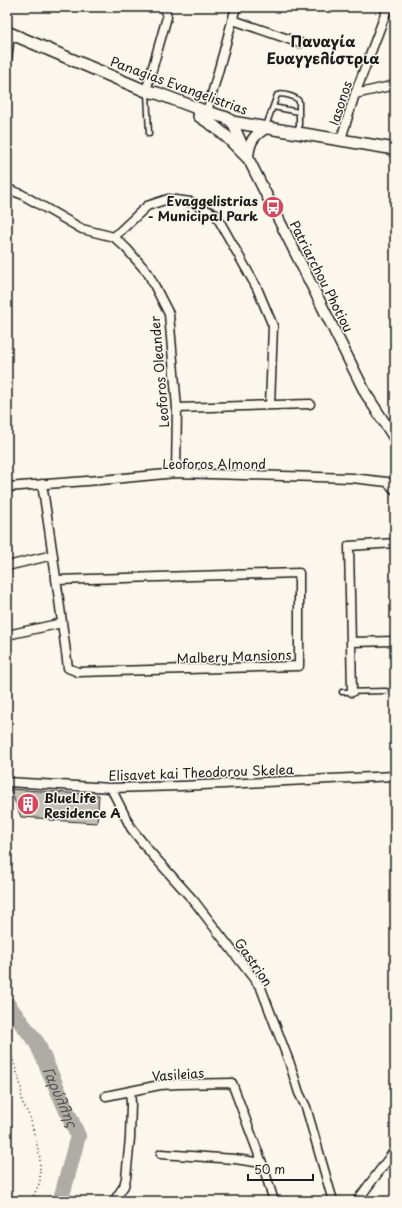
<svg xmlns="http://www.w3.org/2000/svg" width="402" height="1208" font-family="'Playpen Sans',sans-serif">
	<rect width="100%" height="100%" fill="#fbf7ec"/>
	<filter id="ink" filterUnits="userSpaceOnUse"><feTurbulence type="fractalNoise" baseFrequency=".025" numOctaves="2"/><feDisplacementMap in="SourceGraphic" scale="8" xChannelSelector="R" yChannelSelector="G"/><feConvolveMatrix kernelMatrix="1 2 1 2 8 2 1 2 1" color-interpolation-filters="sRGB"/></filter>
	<g filter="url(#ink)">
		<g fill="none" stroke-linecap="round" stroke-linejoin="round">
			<path stroke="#afaca5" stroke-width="16" id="s1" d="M 7,1004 L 37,1043 L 78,1136 L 61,1199"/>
		</g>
		<path fill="#c3c0b8" stroke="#1c1c1c" d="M 10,789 L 99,795 L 97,823 L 50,820 L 51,819 L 21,817 Z"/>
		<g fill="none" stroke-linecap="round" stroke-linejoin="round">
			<g stroke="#1c1c1c" stroke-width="7">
				<path id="service" d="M 7,77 L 12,35
					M 147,93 L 149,134
					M 273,107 L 299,112
					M 266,126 L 277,95 C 282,93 295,96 299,101 L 299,132
					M 342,692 L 386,691"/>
			</g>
			<g stroke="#1c1c1c" stroke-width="11">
				<path id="minor" d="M 233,20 L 300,43
					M 146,91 L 167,17 L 164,7
					M 355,94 L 395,85
					M 207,112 L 236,7
					M 341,139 L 355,94 L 388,7
					M 7,189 L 21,194 L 82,229 L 114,237 L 126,248 L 148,273 L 169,314 L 177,408 L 176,473
					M 114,237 L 147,206 L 168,199 L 191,202 L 216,215 L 257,288 L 273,326 L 270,405
					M 177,408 L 310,404
					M 42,484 C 52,545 60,606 68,668 L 78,672 L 299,666 L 299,573 L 56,580
					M 7,487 L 113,479 L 176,473 L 352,478 L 387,482 L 395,490
					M 7,566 L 53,555
					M 7,635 L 62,623
					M 351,642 L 395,641
					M 352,692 L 349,546 L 395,543
					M 7,782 L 111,788 L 181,786 L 395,776
					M 111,788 L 131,828 L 150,852 L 194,901 L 261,988 L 290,1064 L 299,1093 L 306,1107 L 333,1201
					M 106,1096 L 160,1085 L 179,1084 L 232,1083 L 262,1163 L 274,1201
					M 161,1154 L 235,1159 L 262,1163
					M 114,1201 L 124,1186 L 126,1178 L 130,1138 L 131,1103 L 130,1091
					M 357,1201 L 395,1150"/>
			</g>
			<g stroke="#1c1c1c" stroke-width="13">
				<path id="tertiary" d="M 232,122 L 248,158 L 366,394 L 395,439
					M 248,158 C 249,142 253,136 266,128"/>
			</g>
			<g stroke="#1c1c1c" stroke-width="14">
				<path id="secondary" d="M 7,32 L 146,91 L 157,93 L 207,112 L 227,118 L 232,122 L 395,149
					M 199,116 L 214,126 L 227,137 L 248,158"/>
			</g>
			<path stroke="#1c1c1c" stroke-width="1.5" stroke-dasharray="1 3" stroke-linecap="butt" d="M 7,1046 L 10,1050 L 21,1086 L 22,1102 L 30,1117 L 40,1158 L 40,1182 L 31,1201"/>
			<use href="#service" stroke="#fbf7ec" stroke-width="4"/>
			<use href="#minor" stroke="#fbf7ec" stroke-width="8"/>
			<use href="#tertiary" stroke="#fbf7ec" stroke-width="10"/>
			<use href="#secondary" stroke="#fbf7ec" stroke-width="11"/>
		</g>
	</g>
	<defs>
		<g id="bus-disc" transform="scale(1.15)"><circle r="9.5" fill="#d1495b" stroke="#fbf7ec"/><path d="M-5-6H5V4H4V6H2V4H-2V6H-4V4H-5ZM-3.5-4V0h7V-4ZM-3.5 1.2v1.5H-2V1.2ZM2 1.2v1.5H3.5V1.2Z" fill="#fff"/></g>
		<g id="building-disc" transform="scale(1.15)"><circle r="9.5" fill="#d1495b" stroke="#fbf7ec"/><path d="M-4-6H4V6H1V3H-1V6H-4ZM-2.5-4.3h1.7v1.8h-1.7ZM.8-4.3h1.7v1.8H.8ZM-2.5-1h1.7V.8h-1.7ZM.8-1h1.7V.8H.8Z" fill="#fff"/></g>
	</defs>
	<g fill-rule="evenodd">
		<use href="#bus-disc" x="273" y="207"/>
		<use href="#building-disc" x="28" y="804"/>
	</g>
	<g text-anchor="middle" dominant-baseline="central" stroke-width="3" stroke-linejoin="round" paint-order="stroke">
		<g font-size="13" fill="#1c1c1c" stroke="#fbf7ec">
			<text transform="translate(179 85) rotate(20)">Panagias Evangelistrias</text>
			<text transform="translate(340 103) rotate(-72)">Iasonos</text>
			<text transform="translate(322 276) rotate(63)">Patriarchou Photiou</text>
			<text transform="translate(159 372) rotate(-95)">Leoforos Oleander</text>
			<text x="214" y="463">Leoforos Almond</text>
			<text transform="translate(234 656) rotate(-2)">Malbery Mansions</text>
			<text transform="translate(201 772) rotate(-2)">Elisavet kai Theodorou Skelea</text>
			<text transform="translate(254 962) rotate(55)">Gastrion</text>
			<text transform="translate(178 1074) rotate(-4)">Vasileias</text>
		</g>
		<g font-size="13" font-weight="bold" fill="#1c1c1c" stroke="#fbf7ec" text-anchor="end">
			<text x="258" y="200">Evaggelistrias<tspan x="258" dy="15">- Municipal Park</tspan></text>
			<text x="44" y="797" text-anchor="start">BlueLife<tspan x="44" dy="15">Residence A</tspan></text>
		</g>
		<g font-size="14" font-style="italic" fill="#575653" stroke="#fbf7ec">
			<text stroke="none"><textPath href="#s1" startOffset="108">Γαρύλλης</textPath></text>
		</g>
		<g font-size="15" font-weight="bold" fill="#1c1c1c" stroke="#fbf7ec">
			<text x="323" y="40">Παναγία<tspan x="323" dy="17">Ευαγγελίστρια</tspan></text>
		</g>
	</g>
	<rect width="402" height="1208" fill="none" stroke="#fbf7ec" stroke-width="24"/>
	<rect x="12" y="12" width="378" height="1184" fill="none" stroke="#1c1c1c" stroke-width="1.5" filter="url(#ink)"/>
	<path d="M248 1174v6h65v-6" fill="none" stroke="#1c1c1c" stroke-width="2"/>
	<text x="254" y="1174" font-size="12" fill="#1c1c1c" stroke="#fbf7ec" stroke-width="3" paint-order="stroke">50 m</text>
</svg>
